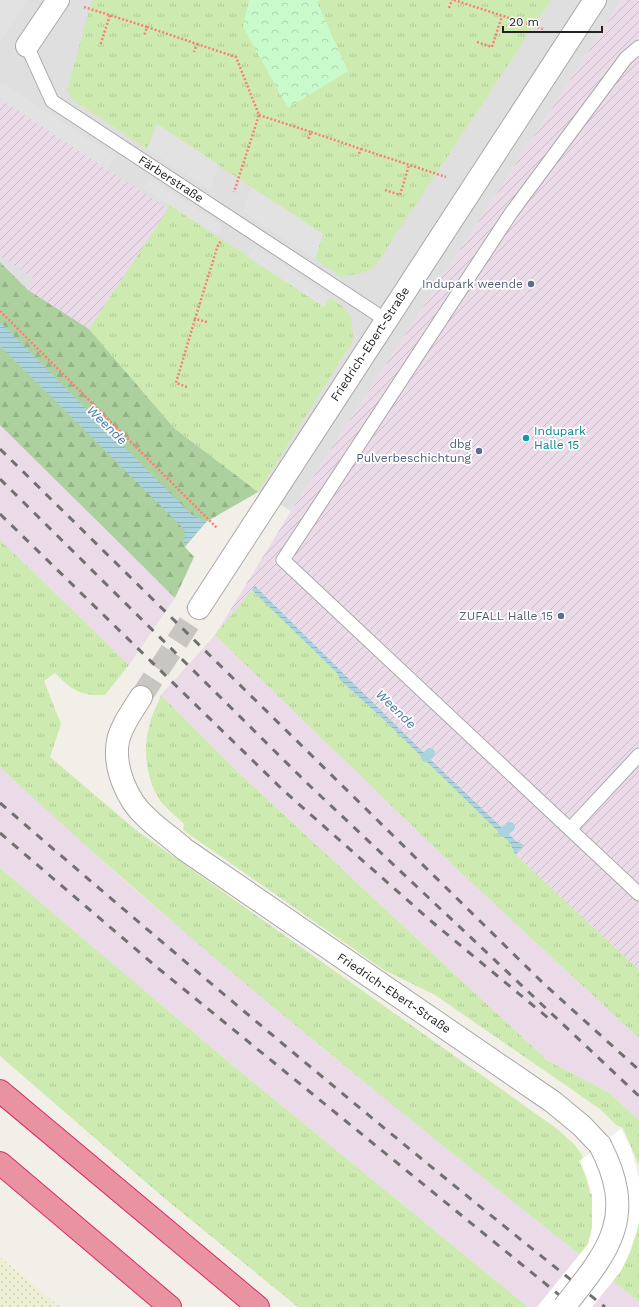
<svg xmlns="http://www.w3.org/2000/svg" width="639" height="1307" font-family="'Work Sans',sans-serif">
	<defs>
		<pattern id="industrial-furrows" width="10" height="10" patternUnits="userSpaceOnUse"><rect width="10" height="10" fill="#ebdbe8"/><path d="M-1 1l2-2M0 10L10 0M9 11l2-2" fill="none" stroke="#c9bcc7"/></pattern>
		<pattern id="farmland-dots" width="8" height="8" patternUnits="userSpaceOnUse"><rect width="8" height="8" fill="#eef0d5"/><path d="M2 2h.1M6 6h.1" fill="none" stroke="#ccceb7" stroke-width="1.8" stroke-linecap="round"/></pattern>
		<pattern id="grass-tufts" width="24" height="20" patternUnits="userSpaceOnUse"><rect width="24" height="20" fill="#cdebb0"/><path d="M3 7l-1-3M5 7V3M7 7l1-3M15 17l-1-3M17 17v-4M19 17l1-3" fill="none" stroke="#b0c997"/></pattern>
		<pattern id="forest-firs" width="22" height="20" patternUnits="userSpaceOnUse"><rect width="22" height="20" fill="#add19e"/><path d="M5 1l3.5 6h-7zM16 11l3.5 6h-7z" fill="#95b388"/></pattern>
		<pattern id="park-crowns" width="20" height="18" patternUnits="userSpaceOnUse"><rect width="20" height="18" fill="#c8facc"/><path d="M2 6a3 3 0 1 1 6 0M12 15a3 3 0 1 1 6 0" fill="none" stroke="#acd6af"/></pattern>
		<pattern id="water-rules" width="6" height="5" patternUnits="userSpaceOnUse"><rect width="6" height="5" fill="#aad3df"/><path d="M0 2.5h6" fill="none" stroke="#92b5bf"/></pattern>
	</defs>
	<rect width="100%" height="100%" fill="#f2efe9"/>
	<path fill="#e0dfdf" d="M 0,0 L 622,0 L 291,511 L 258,492 L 89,329 L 28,290 L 0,262 Z"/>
	<path fill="url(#industrial-furrows)" d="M 622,0 L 639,0 L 639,1038 L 458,870 L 215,635 L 291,511 Z
		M 0,99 L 168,209 L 89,329 L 28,290 L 35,279 L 0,256 Z"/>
	<path fill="#ebdbe8" d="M 0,425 L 175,598 L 129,665 L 0,543 Z
		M 215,635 L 458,870 L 639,1038 L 639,1120 L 608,1092 L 548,1061 L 237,771 L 161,695 Z
		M 0,767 L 134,889 L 326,1051 L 639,1302 L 639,1307 L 528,1307 L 231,1064 L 15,881 L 0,868 Z"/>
	<path fill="url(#farmland-dots)" d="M 0,1257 L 60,1307 L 0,1307 Z"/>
	<path fill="url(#grass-tufts)" d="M 92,0 L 551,0 L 377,263 L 367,272 L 341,277 L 315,259 L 323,234 L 157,125 L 147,149 L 73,100 L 67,91 Z
		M 168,204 L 324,306 L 330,297 C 350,310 353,317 353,341 L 258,492 L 174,428 L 89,329 L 168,209 Z
		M 0,540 L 129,665 L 105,695 C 80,696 72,690 55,673 L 44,681 L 61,724 L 50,757 L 136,830 L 556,1128 L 575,1145 L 583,1157 L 579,1161 L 586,1177 L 590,1194 L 639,1188 L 639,1302 C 422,1129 203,957 0,767 Z
		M 252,590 L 337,673 L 340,680 L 380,716 L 510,843 L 515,854 L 639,970 L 639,1038 L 458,870 L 215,635 Z
		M 161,695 L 237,771 L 548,1061 L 608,1092 L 639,1120 L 639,1166 L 623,1128 L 616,1125 L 600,1109 L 435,995 L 384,970 L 183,830 L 184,824 C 177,817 168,810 162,803 C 146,782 142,748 150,723 C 152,713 158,704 161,695 Z
		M 0,868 L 231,1064 L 528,1307 L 298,1307 L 163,1197 L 0,1056 Z"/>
	<path fill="url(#forest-firs)" d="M 0,262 L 28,290 L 89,329 L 174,428 L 258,492 L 206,522 L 185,547 L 194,557 L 175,598 L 0,425 Z"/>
	<path fill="url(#park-crowns)" d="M 249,0 L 320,0 L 317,2 L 348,71 L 288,108 L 243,27 Z"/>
	<path fill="#e2e2e2" d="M 0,0 L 27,0 L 0,41 Z
		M 2,83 L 116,157 L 107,169 L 0,99 L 0,86 Z
		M 157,124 L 219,165 L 210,190 L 147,149 Z
		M 150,178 L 223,226 L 217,236 L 143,188 Z
		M 251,187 L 323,234 L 315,259 L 243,212 Z
		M 255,247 L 330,297 L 324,307 L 248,257 Z"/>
	<path fill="url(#water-rules)" d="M 0,322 L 191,514 L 206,522 L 184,547 L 185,530 L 0,346 Z
		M 255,586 L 433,762 L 516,841 L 524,845 L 515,854 L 510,843 L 380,716 L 340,680 L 337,673 L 252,590 Z"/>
	<path fill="#fff" d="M 621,1129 L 631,1148 L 639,1179 L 639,1221 L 637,1231 L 630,1252 L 621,1271 L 592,1307 L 537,1307 L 588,1244 L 592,1228 L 592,1193 L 581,1160 Z"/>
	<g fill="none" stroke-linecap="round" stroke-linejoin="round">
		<path stroke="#aad3df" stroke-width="10" d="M 426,757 L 430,753
			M 503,832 L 510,827"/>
		<path stroke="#c8c6c1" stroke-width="22" stroke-dasharray="22 11" stroke-linecap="butt" d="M 141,697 L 199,608"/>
		<g stroke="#a9a9a9" stroke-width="15">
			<path id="lane" d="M 27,46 L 52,101 L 386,320
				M 639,47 L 626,58 L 511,213 L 283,560 L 639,894
				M 570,829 L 639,755"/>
		</g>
		<g stroke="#a9a9a9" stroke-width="24">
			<path id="street" d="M 27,46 L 58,0
				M 199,608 L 595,0
				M 141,697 C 133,710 121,726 118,741 C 113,767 127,800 146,817 C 158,829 172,838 184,849 L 553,1102 L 582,1126 L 600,1145"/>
		</g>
		<g stroke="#dc2a67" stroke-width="24">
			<path id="highway" d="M 0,1091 L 258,1307
				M 0,1163 L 170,1307"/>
		</g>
		<path stroke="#fa8072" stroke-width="2.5" stroke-dasharray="2 2" stroke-linecap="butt" d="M 454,0 L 543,29
			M 84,7 L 147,27 L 144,36
			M 449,8 L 452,0
			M 147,27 L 197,44 L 194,52
			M 477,42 L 492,47 L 502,16
			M 102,43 L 101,43 L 110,15
			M 197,44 L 236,57 L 259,115 L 234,192
			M 259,115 L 311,132 L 308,140
			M 311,132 L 361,149 L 358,156
			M 361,149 L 446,177
			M 385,190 L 400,195 L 409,165
			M 0,311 L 217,528
			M 207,322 L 195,319 L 218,245 L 221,241
			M 187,387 L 176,383 L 195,319"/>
		<use href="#lane" stroke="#fff" stroke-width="13"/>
		<use href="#street" stroke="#fff" stroke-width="22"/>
		<use href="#highway" stroke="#e892a2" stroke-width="22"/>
		<path stroke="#707070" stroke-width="3" stroke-dasharray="8 8" stroke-linecap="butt" d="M 0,449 L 544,984 L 639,1070
			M 0,479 L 309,785 L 639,1096
			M 0,514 L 284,791 L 431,921 L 553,1022
			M 0,803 C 199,975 400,1144 605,1307
			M 0,833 L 159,969 L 574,1307"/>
		<g stroke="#a9a9a9" stroke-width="24" stroke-linecap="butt">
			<path id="street-bridge" d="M 564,1307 C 608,1251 638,1218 600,1145"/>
		</g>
		<use href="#street-bridge" stroke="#fff" stroke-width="22"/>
	</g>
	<g fill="#5c6f8a" stroke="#fff" stroke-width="1.5">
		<circle cx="531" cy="284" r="4"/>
		<circle cx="479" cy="451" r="4"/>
		<circle cx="561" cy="616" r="4"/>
	</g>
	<circle fill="#0f9aa8" stroke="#fff" stroke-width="1.5" cx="526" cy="438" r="4"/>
	<g text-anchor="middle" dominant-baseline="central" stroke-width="3.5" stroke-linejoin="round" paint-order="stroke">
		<g font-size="12" fill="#222" stroke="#fff">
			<text transform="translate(171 179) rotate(33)">Färberstraße</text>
			<text transform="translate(370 344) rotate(-57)">Friedrich-Ebert-Straße</text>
			<text transform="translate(394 993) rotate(34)">Friedrich-Ebert-Straße</text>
		</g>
		<g font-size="12" fill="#4e5e75" stroke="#fff" text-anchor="end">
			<text x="523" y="284">Indupark weende</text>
			<text x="471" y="444">dbg<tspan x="471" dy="14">Pulverbeschichtung</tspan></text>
			<text x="553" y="616">ZUFALL Halle 15</text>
		</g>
		<g font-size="12" fill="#0d838f" stroke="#fff" text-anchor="start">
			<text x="534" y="431">Indupark<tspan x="534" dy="14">Halle 15</tspan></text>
		</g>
		<g font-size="13" font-style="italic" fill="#4a7aab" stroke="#fff">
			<text transform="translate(107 425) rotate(44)">Weende</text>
			<text transform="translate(396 709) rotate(44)">Weende</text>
		</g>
	</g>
	<path d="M503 26v6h99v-6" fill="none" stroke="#222222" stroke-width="2"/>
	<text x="509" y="26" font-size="12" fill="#222222" stroke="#ffffff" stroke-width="3" paint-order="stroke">20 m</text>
</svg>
